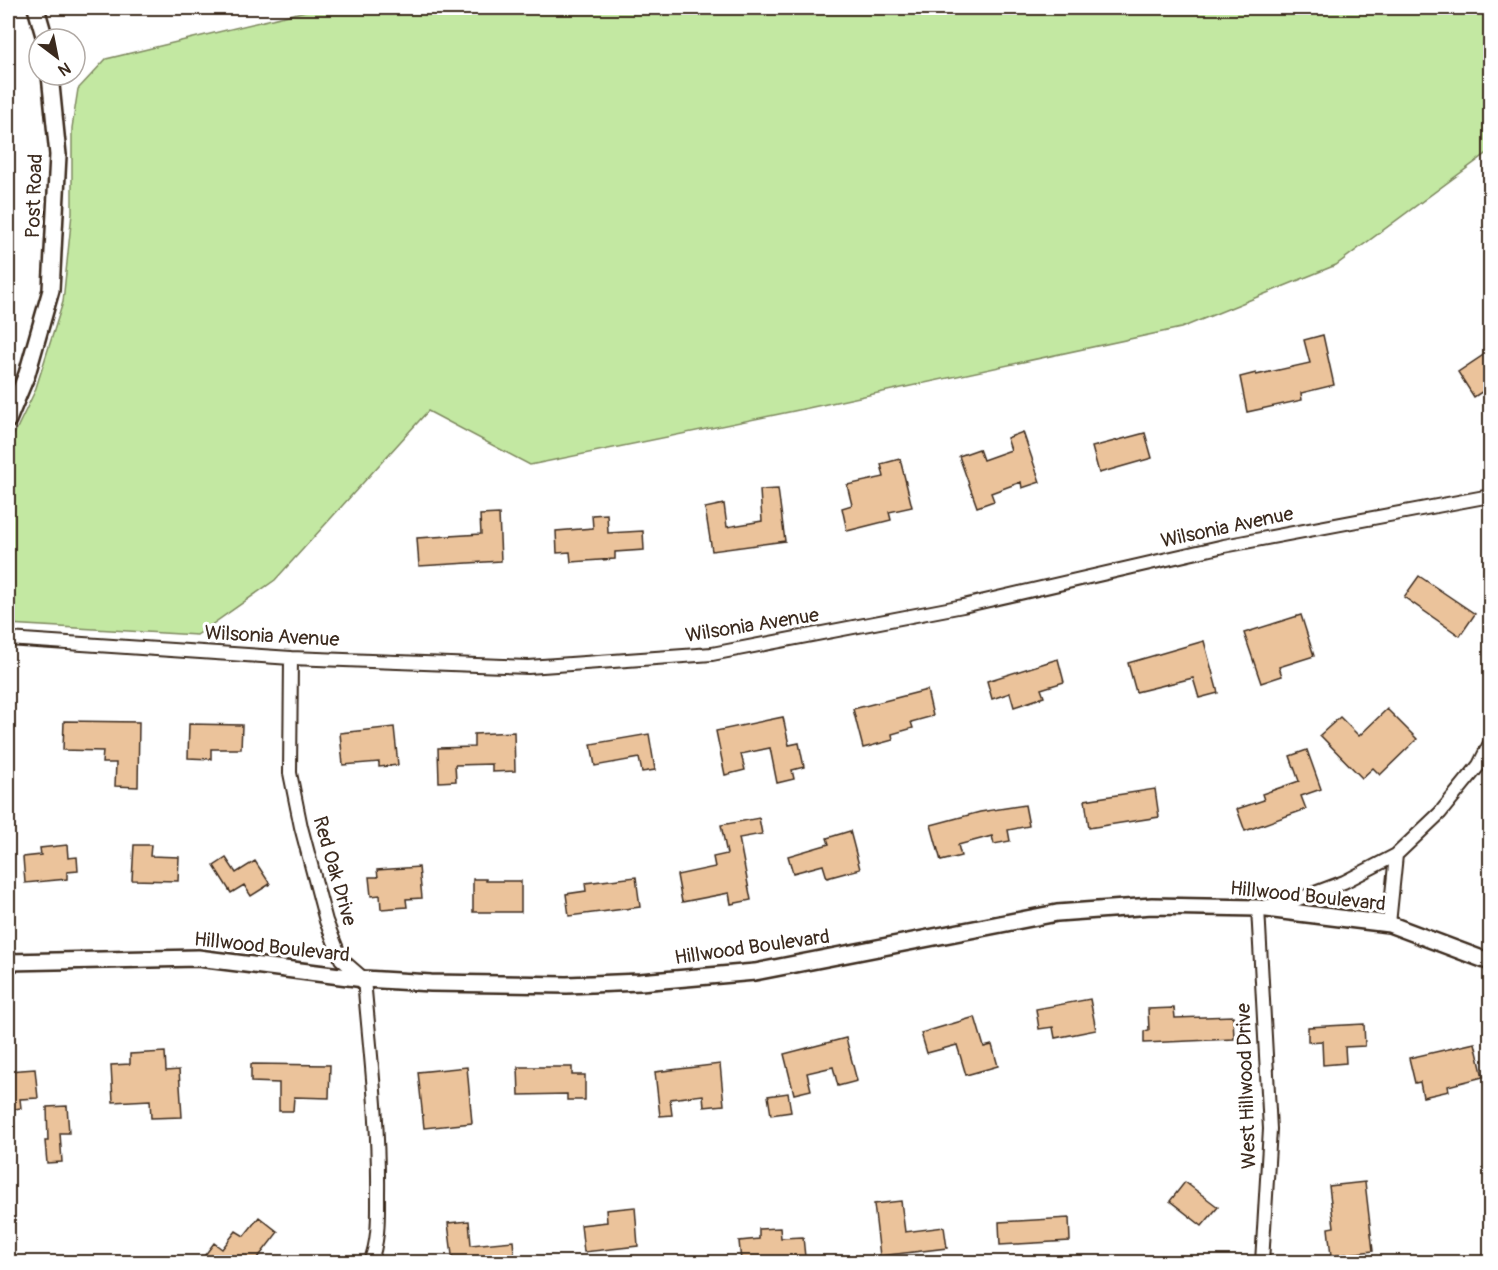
<svg xmlns="http://www.w3.org/2000/svg" width="1498" height="1270" font-family="Pangolin,sans-serif">
	<rect width="100%" height="100%" fill="#fff"/>
	<filter id="ink" filterUnits="userSpaceOnUse"><feTurbulence type="fractalNoise" baseFrequency=".0167" numOctaves="2"/><feDisplacementMap in="SourceGraphic" scale="12" xChannelSelector="R" yChannelSelector="G"/><feConvolveMatrix kernelMatrix="1 2 1 2 8 2 1 2 1" color-interpolation-filters="sRGB"/></filter>
	<g filter="url(#ink)">
		<path fill="#c3e8a2" stroke="#7f8960" stroke-width="1.5" d="M 318,8 L 1490,8 L 1490,151 L 1336,265 L 1181,328 L 794,411 L 530,465 L 428,411 L 275,580 L 197,635 L 8,624 L 8,447 L 35,391 L 63,302 L 72,213 L 72,128 L 78,89 L 106,59 Z"/>
		<path fill="#ebc39b" stroke="#3b2a1e" stroke-width="1.5" d="M 1323,335 L 1334,385 L 1301,393 L 1302,400 L 1247,412 L 1240,377 L 1256,373 L 1256,375 L 1310,363 L 1304,340 Z
			M 1491,350 L 1491,386 L 1474,397 L 1458,372 Z
			M 1023,432 L 1040,482 L 1022,488 L 1021,482 L 991,493 L 994,501 L 977,507 L 959,456 L 979,449 L 983,460 L 1011,450 L 1007,438 Z
			M 1145,433 L 1152,458 L 1099,473 L 1092,447 Z
			M 900,459 L 912,507 L 889,512 L 891,520 L 847,531 L 842,508 L 852,505 L 847,485 L 884,477 L 881,464 Z
			M 778,489 L 785,541 L 712,551 L 705,508 L 724,504 L 727,527 L 762,521 L 760,490 Z
			M 499,514 L 501,561 L 419,566 L 417,538 L 481,534 L 480,515 Z
			M 607,514 L 608,533 L 643,531 L 644,550 L 615,552 L 615,559 L 571,562 L 570,552 L 557,553 L 556,531 L 593,528 L 592,515 Z
			M 1419,576 L 1475,614 L 1460,636 L 1404,597 Z
			M 1301,615 L 1314,656 L 1279,667 L 1282,676 L 1261,683 L 1244,633 Z
			M 1204,641 L 1218,693 L 1199,698 L 1193,678 L 1136,692 L 1128,663 Z
			M 1058,659 L 1064,682 L 1041,689 L 1044,697 L 1014,707 L 1010,693 L 992,699 L 987,681 Z
			M 927,690 L 933,716 L 911,722 L 913,728 L 892,734 L 893,740 L 863,748 L 853,709 Z
			M 1387,709 L 1417,739 L 1380,775 L 1373,768 L 1362,778 L 1320,735 L 1340,717 L 1359,736 Z
			M 783,717 L 789,745 L 799,743 L 804,767 L 792,770 L 794,779 L 777,783 L 770,748 L 741,754 L 745,770 L 725,775 L 716,731 Z
			M 64,721 L 139,722 L 138,787 L 115,786 L 116,763 L 102,763 L 103,751 L 63,750 Z
			M 189,724 L 242,725 L 241,749 L 211,749 L 211,759 L 188,758 Z
			M 394,727 L 398,765 L 379,767 L 379,762 L 343,765 L 340,733 Z
			M 514,732 L 515,771 L 492,772 L 492,764 L 455,765 L 456,781 L 439,782 L 438,748 L 474,747 L 474,734 Z
			M 649,734 L 655,770 L 642,772 L 639,758 L 595,766 L 591,744 Z
			M 1307,750 L 1321,789 L 1301,796 L 1306,809 L 1245,831 L 1237,809 L 1264,800 L 1262,794 L 1299,781 L 1290,756 Z
			M 1155,789 L 1159,817 L 1089,828 L 1085,800 Z
			M 1025,805 L 1029,826 L 1008,830 L 1010,841 L 994,844 L 992,836 L 958,845 L 961,856 L 941,861 L 931,825 L 980,812 Z
			M 759,818 L 762,834 L 739,838 L 751,900 L 731,904 L 729,893 L 682,902 L 677,875 L 715,867 L 713,857 L 727,854 L 721,825 Z
			M 850,831 L 860,869 L 827,878 L 823,865 L 793,873 L 788,856 L 829,844 L 827,838 Z
			M 67,845 L 68,858 L 77,857 L 78,871 L 67,872 L 67,879 L 25,883 L 23,857 L 41,855 L 40,848 Z
			M 134,845 L 151,845 L 150,856 L 179,857 L 178,881 L 132,880 Z
			M 226,858 L 236,873 L 255,861 L 270,884 L 251,896 L 244,885 L 231,893 L 214,866 Z
			M 419,867 L 422,898 L 406,899 L 407,907 L 381,909 L 380,895 L 371,896 L 369,877 L 378,877 L 377,870 Z
			M 636,877 L 640,907 L 569,916 L 566,894 L 586,891 L 585,883 Z
			M 473,879 L 486,879 L 486,881 L 521,881 L 521,912 L 473,912 Z
			M 1090,999 L 1096,1030 L 1055,1038 L 1053,1027 L 1039,1029 L 1036,1009 Z
			M 1174,1008 L 1175,1018 L 1233,1016 L 1234,1039 L 1144,1043 L 1144,1031 L 1149,1030 L 1148,1009 Z
			M 975,1017 L 984,1047 L 992,1045 L 998,1066 L 966,1075 L 957,1045 L 927,1053 L 921,1033 Z
			M 1364,1024 L 1365,1046 L 1345,1047 L 1346,1063 L 1323,1065 L 1322,1041 L 1308,1042 L 1308,1027 Z
			M 846,1038 L 857,1081 L 838,1086 L 833,1067 L 807,1073 L 811,1090 L 794,1094 L 784,1054 Z
			M 1475,1043 L 1483,1077 L 1448,1086 L 1449,1091 L 1423,1097 L 1420,1082 L 1415,1083 L 1409,1058 Z
			M 165,1052 L 166,1071 L 179,1070 L 182,1117 L 151,1118 L 150,1100 L 113,1102 L 111,1065 L 130,1064 L 130,1054 Z
			M 251,1064 L 330,1065 L 329,1098 L 294,1097 L 293,1111 L 279,1111 L 279,1083 L 251,1082 Z
			M 720,1064 L 724,1105 L 704,1107 L 703,1095 L 670,1099 L 672,1115 L 660,1116 L 655,1072 Z
			M 467,1067 L 472,1123 L 424,1128 L 418,1072 Z
			M 518,1067 L 572,1067 L 572,1075 L 585,1075 L 585,1100 L 567,1100 L 567,1094 L 519,1095 Z
			M 35,1069 L 38,1098 L 20,1099 L 21,1108 L 8,1110 L 8,1071 Z
			M 788,1093 L 791,1112 L 771,1115 L 768,1096 Z
			M 67,1106 L 69,1133 L 60,1133 L 62,1162 L 47,1163 L 45,1141 L 48,1141 L 47,1107 Z
			M 1185,1182 L 1218,1207 L 1202,1226 L 1170,1201 Z
			M 1365,1182 L 1373,1251 L 1331,1256 L 1328,1228 L 1334,1227 L 1329,1186 Z
			M 901,1201 L 905,1232 L 944,1227 L 947,1248 L 880,1256 L 874,1204 Z
			M 635,1207 L 638,1246 L 584,1252 L 581,1225 L 607,1222 L 606,1210 Z
			M 259,1217 L 278,1232 L 254,1263 L 199,1263 L 214,1243 L 222,1249 L 236,1231 L 244,1236 Z
			M 1069,1218 L 1070,1241 L 1000,1245 L 999,1222 Z
			M 469,1221 L 471,1245 L 513,1241 L 515,1263 L 453,1263 L 448,1223 Z
			M 780,1228 L 781,1238 L 803,1237 L 805,1257 L 741,1261 L 739,1241 L 759,1239 L 759,1229 Z"/>
		<g fill="none" stroke-linecap="round" stroke-linejoin="round">
			<g stroke="#3b2a1e" stroke-width="16">
				<path id="minor" d="M 8,639 L 291,658 L 528,667 L 712,654 L 963,606 L 1224,546 L 1490,496
					M 291,658 L 290,773 L 301,827 L 326,921 L 341,959 L 364,979 C 370,1050 379,1122 378,1194 C 378,1216 379,1242 370,1262
					M 1389,924 L 1396,855 L 1440,813 L 1479,765 L 1490,743
					M 1262,1262 L 1270,1129 L 1258,908 L 1296,900 L 1344,882 L 1396,855"/>
			</g>
			<g stroke="#3b2a1e" stroke-width="20">
				<path id="tertiary" d="M 36,8 L 45,39
					M 8,420 L 27,374 L 51,290 L 58,155 L 50,75
					M 8,962 L 198,958 L 364,979 L 431,983 L 567,985 L 640,982 L 755,972 L 1057,913 L 1152,906 L 1258,908 L 1389,924 L 1490,962"/>
			</g>
			<use href="#minor" stroke="#fff" stroke-width="12"/>
			<use href="#tertiary" stroke="#fff" stroke-width="15"/>
		</g>
	</g>
	<g text-anchor="middle" dominant-baseline="central" stroke-width="6" stroke-linejoin="round" paint-order="stroke">
		<g font-size="20" fill="#3b2a1e" stroke="#fff">
			<text transform="translate(34 196) rotate(-88)">Post Road</text>
			<text transform="translate(1227 527) rotate(-12)">Wilsonia Avenue</text>
			<text transform="translate(752 625) rotate(-9)">Wilsonia Avenue</text>
			<text transform="translate(272 636) rotate(3)">Wilsonia Avenue</text>
			<text transform="translate(335 871) rotate(74)">Red Oak Drive</text>
			<text transform="translate(1308 896) rotate(6)">Hillwood Boulevard</text>
			<text transform="translate(272 947) rotate(6)">Hillwood Boulevard</text>
			<text transform="translate(752 947) rotate(-8)">Hillwood Boulevard</text>
			<text transform="translate(1246 1086) rotate(-92)">West Hillwood Drive</text>
		</g>
	</g>
	<rect width="1498" height="1270" fill="none" stroke="#fff" stroke-width="30"/>
	<rect x="15" y="15" width="1468" height="1240" fill="none" stroke="#3b2a1e" stroke-width="2" filter="url(#ink)"/>
	<g transform="translate(57 57) rotate(148)"><circle r="28" fill="#ffffff" stroke="#b1aaa5" stroke-width="1.5"/>
	<path d="M0-4.5L10 22L0 15L-10 22Z" fill="#3b2a1e"/>
	<text y="-9" font-size="16" font-weight="bold" text-anchor="middle" fill="#3b2a1e">N</text>
	</g>
</svg>
